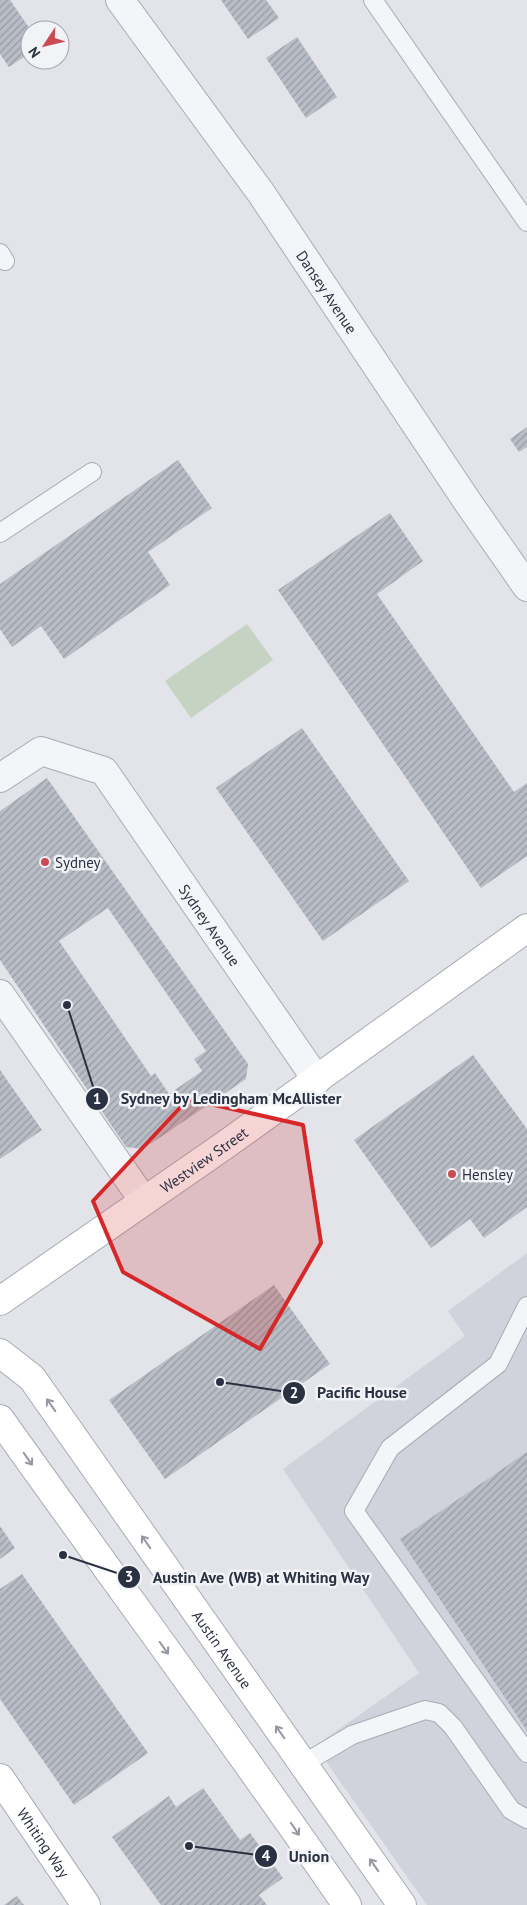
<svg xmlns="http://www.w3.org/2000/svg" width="527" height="1905" font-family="'PT Sans',sans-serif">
	<defs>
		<pattern id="building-hatch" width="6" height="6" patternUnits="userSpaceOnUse" patternTransform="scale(1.25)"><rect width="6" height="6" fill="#b9bdc6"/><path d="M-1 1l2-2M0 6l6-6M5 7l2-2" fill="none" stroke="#979aa2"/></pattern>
	</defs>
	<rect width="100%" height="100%" fill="#e2e4ea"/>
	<path fill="#d0d3dc" d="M 527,1253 L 527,1905 L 427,1905 L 315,1746 L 419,1673 L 283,1469 L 465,1336 L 448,1311 Z"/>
	<path fill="#c6d3c3" d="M 247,624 L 273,660 L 191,718 L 165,681 Z"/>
	<path fill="url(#building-hatch)" fill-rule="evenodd" d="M 0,0 L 10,0 L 30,29 L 30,53 L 9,67 L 0,54 Z
		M 221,0 L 266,0 L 279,18 L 248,39 Z
		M 297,37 L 337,97 L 306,118 L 266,58 Z
		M 527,427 L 527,447 L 519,452 L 510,439 Z
		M 178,460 L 212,508 L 148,552 L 170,585 L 64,659 L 41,626 L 12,647 L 0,629 L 0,584 Z
		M 390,513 L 423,561 L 377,594 L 514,792 L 527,783 L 527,856 L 481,888 L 278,590 Z
		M 302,728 L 409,881 L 323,941 L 216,788 Z
		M 47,778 L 248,1064 L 246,1079 L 143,1149 L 126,1147 L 0,960 L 0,811 ZM 108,908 L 206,1051 L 194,1059 L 202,1071 L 169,1094 L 155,1073 L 151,1076 L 59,941 Z
		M 473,1055 L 527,1129 L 527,1207 L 484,1238 L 470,1219 L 431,1248 L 354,1140 Z
		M 0,1070 L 42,1130 L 0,1159 Z
		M 274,1285 L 330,1364 L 165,1479 L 109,1400 Z
		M 527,1452 L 527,1731 L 400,1539 Z
		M 0,1526 L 15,1548 L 0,1559 Z
		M 22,1574 L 148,1753 L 74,1805 L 0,1699 L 0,1589 Z
		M 203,1788 L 240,1840 L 250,1833 L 283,1878 L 259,1895 L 267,1905 L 161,1905 L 112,1837 L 169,1796 L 176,1807 Z
		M 17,1896 L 24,1905 L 4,1905 Z"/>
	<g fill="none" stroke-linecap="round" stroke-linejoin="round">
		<g stroke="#a7abb4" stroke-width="20">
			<path id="lane" d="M 373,0 L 527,222
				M 0,253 L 5,261
				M 0,533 L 92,472
				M 527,1306 L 498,1364 L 390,1448 L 354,1511 L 527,1753
				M 303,1764 L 352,1735 L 425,1710 L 439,1713 L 453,1727 L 511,1810 L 527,1819"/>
		</g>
		<g stroke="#a7abb4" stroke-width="30">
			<g id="street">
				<path id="s1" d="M 120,0 L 261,193 L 469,504 L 527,587"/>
				<path id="s2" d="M 0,778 L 41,751 L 104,771 L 317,1080"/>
				<path d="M 0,994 L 144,1201"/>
			</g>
		</g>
		<g stroke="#a7abb4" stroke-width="30">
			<g id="secondary">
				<path id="s3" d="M 0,1301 L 225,1145 L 527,928"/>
				<path id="s4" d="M 0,1353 L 32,1378 L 402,1905"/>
				<path d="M 0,1419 C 115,1581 234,1741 347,1905"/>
				<path id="s5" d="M 0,1778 L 86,1905"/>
			</g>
		</g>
		<use href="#lane" stroke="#f4f5f8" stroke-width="18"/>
		<use href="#street" stroke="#f4f5f8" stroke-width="28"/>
		<use href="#secondary" stroke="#fff" stroke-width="28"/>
	</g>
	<defs><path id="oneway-shaft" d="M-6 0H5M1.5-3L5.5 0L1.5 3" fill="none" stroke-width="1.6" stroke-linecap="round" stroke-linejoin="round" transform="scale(1.25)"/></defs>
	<g stroke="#9498a0">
		<use href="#oneway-shaft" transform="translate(51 1405) rotate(-125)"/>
		<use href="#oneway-shaft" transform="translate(28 1459) rotate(55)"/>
		<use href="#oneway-shaft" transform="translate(146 1542) rotate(-125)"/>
		<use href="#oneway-shaft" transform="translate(164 1648) rotate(54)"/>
		<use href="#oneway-shaft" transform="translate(280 1732) rotate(-125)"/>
		<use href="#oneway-shaft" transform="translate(295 1829) rotate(56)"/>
		<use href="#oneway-shaft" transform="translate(374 1865) rotate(-125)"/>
	</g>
	<path fill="#d62828" fill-opacity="0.2" stroke="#d62828" stroke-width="4" stroke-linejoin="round" d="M 188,1099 L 303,1125 L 321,1243 L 260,1349 L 123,1272 L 93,1201 Z"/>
	<g fill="#cb4b55" stroke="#f1f3f7" stroke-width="2">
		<circle cx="45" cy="862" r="5"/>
		<circle cx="452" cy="1174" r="5"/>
	</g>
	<g text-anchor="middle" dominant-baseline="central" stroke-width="5" stroke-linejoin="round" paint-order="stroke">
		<g font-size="15" fill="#2a3141" stroke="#f1f3f7">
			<text stroke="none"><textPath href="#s1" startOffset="358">Dansey Avenue</textPath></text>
			<text stroke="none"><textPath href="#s2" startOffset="302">Sydney Avenue</textPath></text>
			<text stroke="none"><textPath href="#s3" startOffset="248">Westview Street</textPath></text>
			<text stroke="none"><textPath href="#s4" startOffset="372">Austin Avenue</textPath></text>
			<text stroke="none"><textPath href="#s5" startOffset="78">Whiting Way</textPath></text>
		</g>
		<g font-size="15" fill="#2a3141" stroke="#f1f3f7" text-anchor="start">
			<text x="55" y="862">Sydney</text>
			<text x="462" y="1174">Hensley</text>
		</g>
	</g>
	<path fill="none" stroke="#2a3141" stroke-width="2" d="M67 1005L97 1099M220 1382L294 1393M63 1555L129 1577M189 1846L266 1856"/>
	<g fill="#2a3141" stroke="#f1f3f7" stroke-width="2">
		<circle cx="67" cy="1005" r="5"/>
		<circle cx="220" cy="1382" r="5"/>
		<circle cx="63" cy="1555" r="5"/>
		<circle cx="189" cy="1846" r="5"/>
		<circle cx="97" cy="1099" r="12"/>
		<circle cx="294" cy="1393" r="12"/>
		<circle cx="129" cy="1577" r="12"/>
		<circle cx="266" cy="1856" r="12"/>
	</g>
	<g font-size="15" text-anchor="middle" font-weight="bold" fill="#fff">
		<text x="97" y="1104">1</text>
		<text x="294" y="1398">2</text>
		<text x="129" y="1582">3</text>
		<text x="266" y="1861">4</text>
	</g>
	<g font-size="16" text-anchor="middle" font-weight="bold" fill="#2a3141" stroke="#f1f3f7" stroke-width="5" stroke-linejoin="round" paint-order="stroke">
		<text x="231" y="1104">Sydney by Ledingham McAllister</text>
		<text x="362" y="1398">Pacific House</text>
		<text x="261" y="1583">Austin Ave (WB) at Whiting Way</text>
		<text x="309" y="1862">Union</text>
	</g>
	<g transform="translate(45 45) rotate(235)"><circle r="24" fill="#f1f3f7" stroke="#a1a5ae"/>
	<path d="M0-4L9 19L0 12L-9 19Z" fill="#cb4b55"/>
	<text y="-8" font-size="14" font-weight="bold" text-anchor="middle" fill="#2a3141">N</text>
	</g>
</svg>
